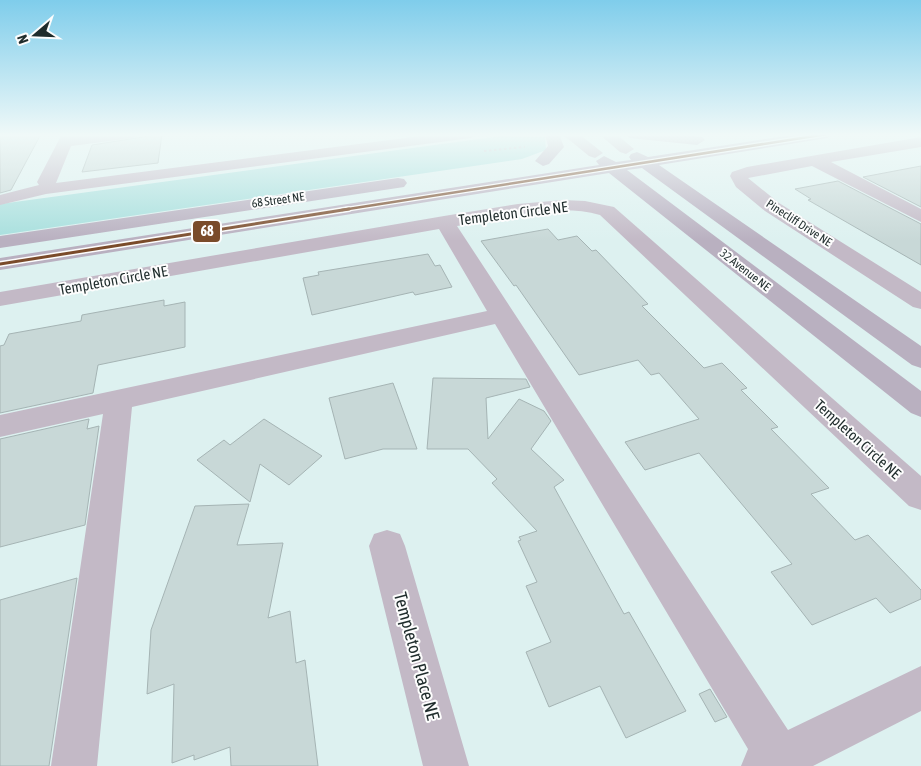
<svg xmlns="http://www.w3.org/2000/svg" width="921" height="766" font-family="'Asap Condensed',sans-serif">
	<rect width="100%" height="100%" fill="#ddf1f0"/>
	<path fill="#a7dfdd" d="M 501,136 L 545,137 L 546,150 L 522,159 L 0,235 L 0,204 Z"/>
	<path fill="#c8d8d7" stroke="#a5b4b4" d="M 0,134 L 41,134 L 11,190 L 0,193 Z
		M 162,134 L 158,163 L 82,172 L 92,145 Z
		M 921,166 L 921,207 L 863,177 Z
		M 838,181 L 921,224 L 921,265 L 808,200 L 811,199 L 795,189 Z
		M 548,229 L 558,240 L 577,236 L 592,251 L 596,250 L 648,304 L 642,306 L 704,368 L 722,363 L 747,388 L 741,390 L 778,427 L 771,429 L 829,488 L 811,494 L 855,540 L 868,535 L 921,590 L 921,599 L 890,613 L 876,598 L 812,625 L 771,572 L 792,564 L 699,453 L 645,470 L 625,442 L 699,419 L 659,373 L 651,375 L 638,360 L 579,375 L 516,285 L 514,286 L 481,241 Z
		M 428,254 L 435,266 L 440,265 L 452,287 L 415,295 L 413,292 L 312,315 L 303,278 L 319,275 L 318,272 Z
		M 164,300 L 164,306 L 185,302 L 185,347 L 98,365 L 93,393 L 0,413 L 0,346 L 4,345 L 9,334 L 81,321 L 82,315 Z
		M 433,378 L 526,379 L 530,387 L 486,398 L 488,439 L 519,399 L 544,411 L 551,421 L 531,449 L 564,480 L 554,487 L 624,614 L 629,612 L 686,711 L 626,738 L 600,686 L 549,707 L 526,652 L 551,642 L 526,586 L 537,582 L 518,541 L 521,540 L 519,537 L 537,531 L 492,483 L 497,479 L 468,449 L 427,449 Z
		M 393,383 L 417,449 L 383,449 L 345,459 L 329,398 Z
		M 89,419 L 87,429 L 99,426 L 85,525 L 0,547 L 0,439 Z
		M 264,419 L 322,456 L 289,485 L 260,464 L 250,502 L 197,460 L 224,440 L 230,445 Z
		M 249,504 L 237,545 L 283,543 L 268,618 L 290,611 L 296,663 L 305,660 L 318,766 L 231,766 L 230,747 L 194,760 L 194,755 L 172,763 L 174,684 L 147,694 L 151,630 L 195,506 Z
		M 77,578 L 49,766 L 0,766 L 0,600 Z
		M 710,689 L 727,717 L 715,722 L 699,694 Z"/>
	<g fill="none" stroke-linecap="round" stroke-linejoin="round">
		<path stroke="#bdbbc4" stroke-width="2" stroke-dasharray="2.5 2.5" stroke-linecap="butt" d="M 484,151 L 525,147"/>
		<path fill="#c3b9c6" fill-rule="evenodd" d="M 62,134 L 76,134 L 75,136 L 140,134 L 133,138 L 71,146 L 56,183 L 436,134 L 478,134 L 471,138 L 46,194 L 0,205 L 0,195 L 39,185 L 37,182 Z
			M 562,134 L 579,134 L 603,153 L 595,158 L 589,156 Z
			M 599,134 L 616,134 L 634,149 L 626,154 L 620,152 Z
			M 921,137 L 921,147 L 831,162 L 921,209 L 921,222 L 812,166 L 748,178 L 779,203 L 921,292 L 921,309 L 913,307 L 765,211 L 736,187 L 730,176 L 732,172 L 747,167 Z
			M 563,200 L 585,201 L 614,207 L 921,476 L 921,510 L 909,506 L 600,215 C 555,202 501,219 457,226 L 788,730 L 921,666 L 921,711 L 813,766 L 741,766 L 748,749 L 495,324 L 132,407 L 97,766 L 51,766 L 103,414 L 0,437 L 0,415 L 487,311 L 439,229 L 0,306 L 0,292 L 444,216 L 518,204 Z
			M 387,530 L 400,534 L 405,546 L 469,766 L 423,766 L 369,546 L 374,534 Z"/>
		<path fill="#b9b0c0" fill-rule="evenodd" d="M 545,134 L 559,134 L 564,147 L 549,164 L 543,166 L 535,161 L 548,146 Z
			M 623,134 L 681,134 L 702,137 L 705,140 L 697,145 L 630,138 Z
			M 798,134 L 834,134 L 827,138 L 659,165 L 921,346 L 921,368 L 912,365 L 642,168 L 627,170 L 921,391 L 921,417 L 911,413 L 609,173 L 0,270 L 0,258 L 599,165 L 596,161 L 604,156 L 616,162 L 631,160 L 629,157 L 631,154 L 637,152 L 648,157 Z
			M 398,178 L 404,179 L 407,183 L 404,187 L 0,248 L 0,236 Z"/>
		<g stroke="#fdfdfd" stroke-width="5">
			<path id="bus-1-far1" d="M 342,210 L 827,134"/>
		</g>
		<g stroke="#fdfdfd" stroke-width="6">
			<path id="bus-1" d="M 0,264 L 349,209"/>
		</g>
		<use href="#bus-1-far1" stroke="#7a4b2a" stroke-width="2.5"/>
		<use href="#bus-1" stroke="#7a4b2a" stroke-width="3"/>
	</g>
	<linearGradient id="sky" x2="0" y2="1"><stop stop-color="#7fcdeb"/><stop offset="0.56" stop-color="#f0f9f8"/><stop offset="1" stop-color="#f0f9f8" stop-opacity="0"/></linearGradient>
	<rect width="921" height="241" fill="url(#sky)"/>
	<g text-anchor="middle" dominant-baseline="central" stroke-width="4" stroke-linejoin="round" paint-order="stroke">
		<g font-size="12" fill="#1f2c2c" stroke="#fdfdfd">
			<text transform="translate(278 200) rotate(-8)">68 Street NE</text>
			<text transform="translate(799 223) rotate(33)">Pinecliff Drive NE</text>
			<text transform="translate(745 270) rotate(38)">32 Avenue NE</text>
		</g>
		<g font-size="15" fill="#1f2c2c" stroke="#fdfdfd">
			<text transform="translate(513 213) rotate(-7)">Templeton Circle NE</text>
			<text transform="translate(113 280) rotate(-10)">Templeton Circle NE</text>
			<text transform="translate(858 439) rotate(42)">Templeton Circle NE</text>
		</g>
		<g font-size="18" fill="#1f2c2c" stroke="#fdfdfd">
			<text transform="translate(417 656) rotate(75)">Templeton Place NE</text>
		</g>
	</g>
	<rect stroke="#fdfdfd" stroke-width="2" x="192" y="220" width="29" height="23" rx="5" fill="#7a4b2a"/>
	<g font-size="14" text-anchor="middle" font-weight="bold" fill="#fff">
		<text x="207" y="236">68</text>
	</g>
	<g transform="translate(35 35) rotate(251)" stroke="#fdfdfd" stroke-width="4" paint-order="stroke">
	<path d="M0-4L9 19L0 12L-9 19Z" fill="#1f2c2c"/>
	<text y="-8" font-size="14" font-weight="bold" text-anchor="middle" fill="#1f2c2c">N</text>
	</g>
</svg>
